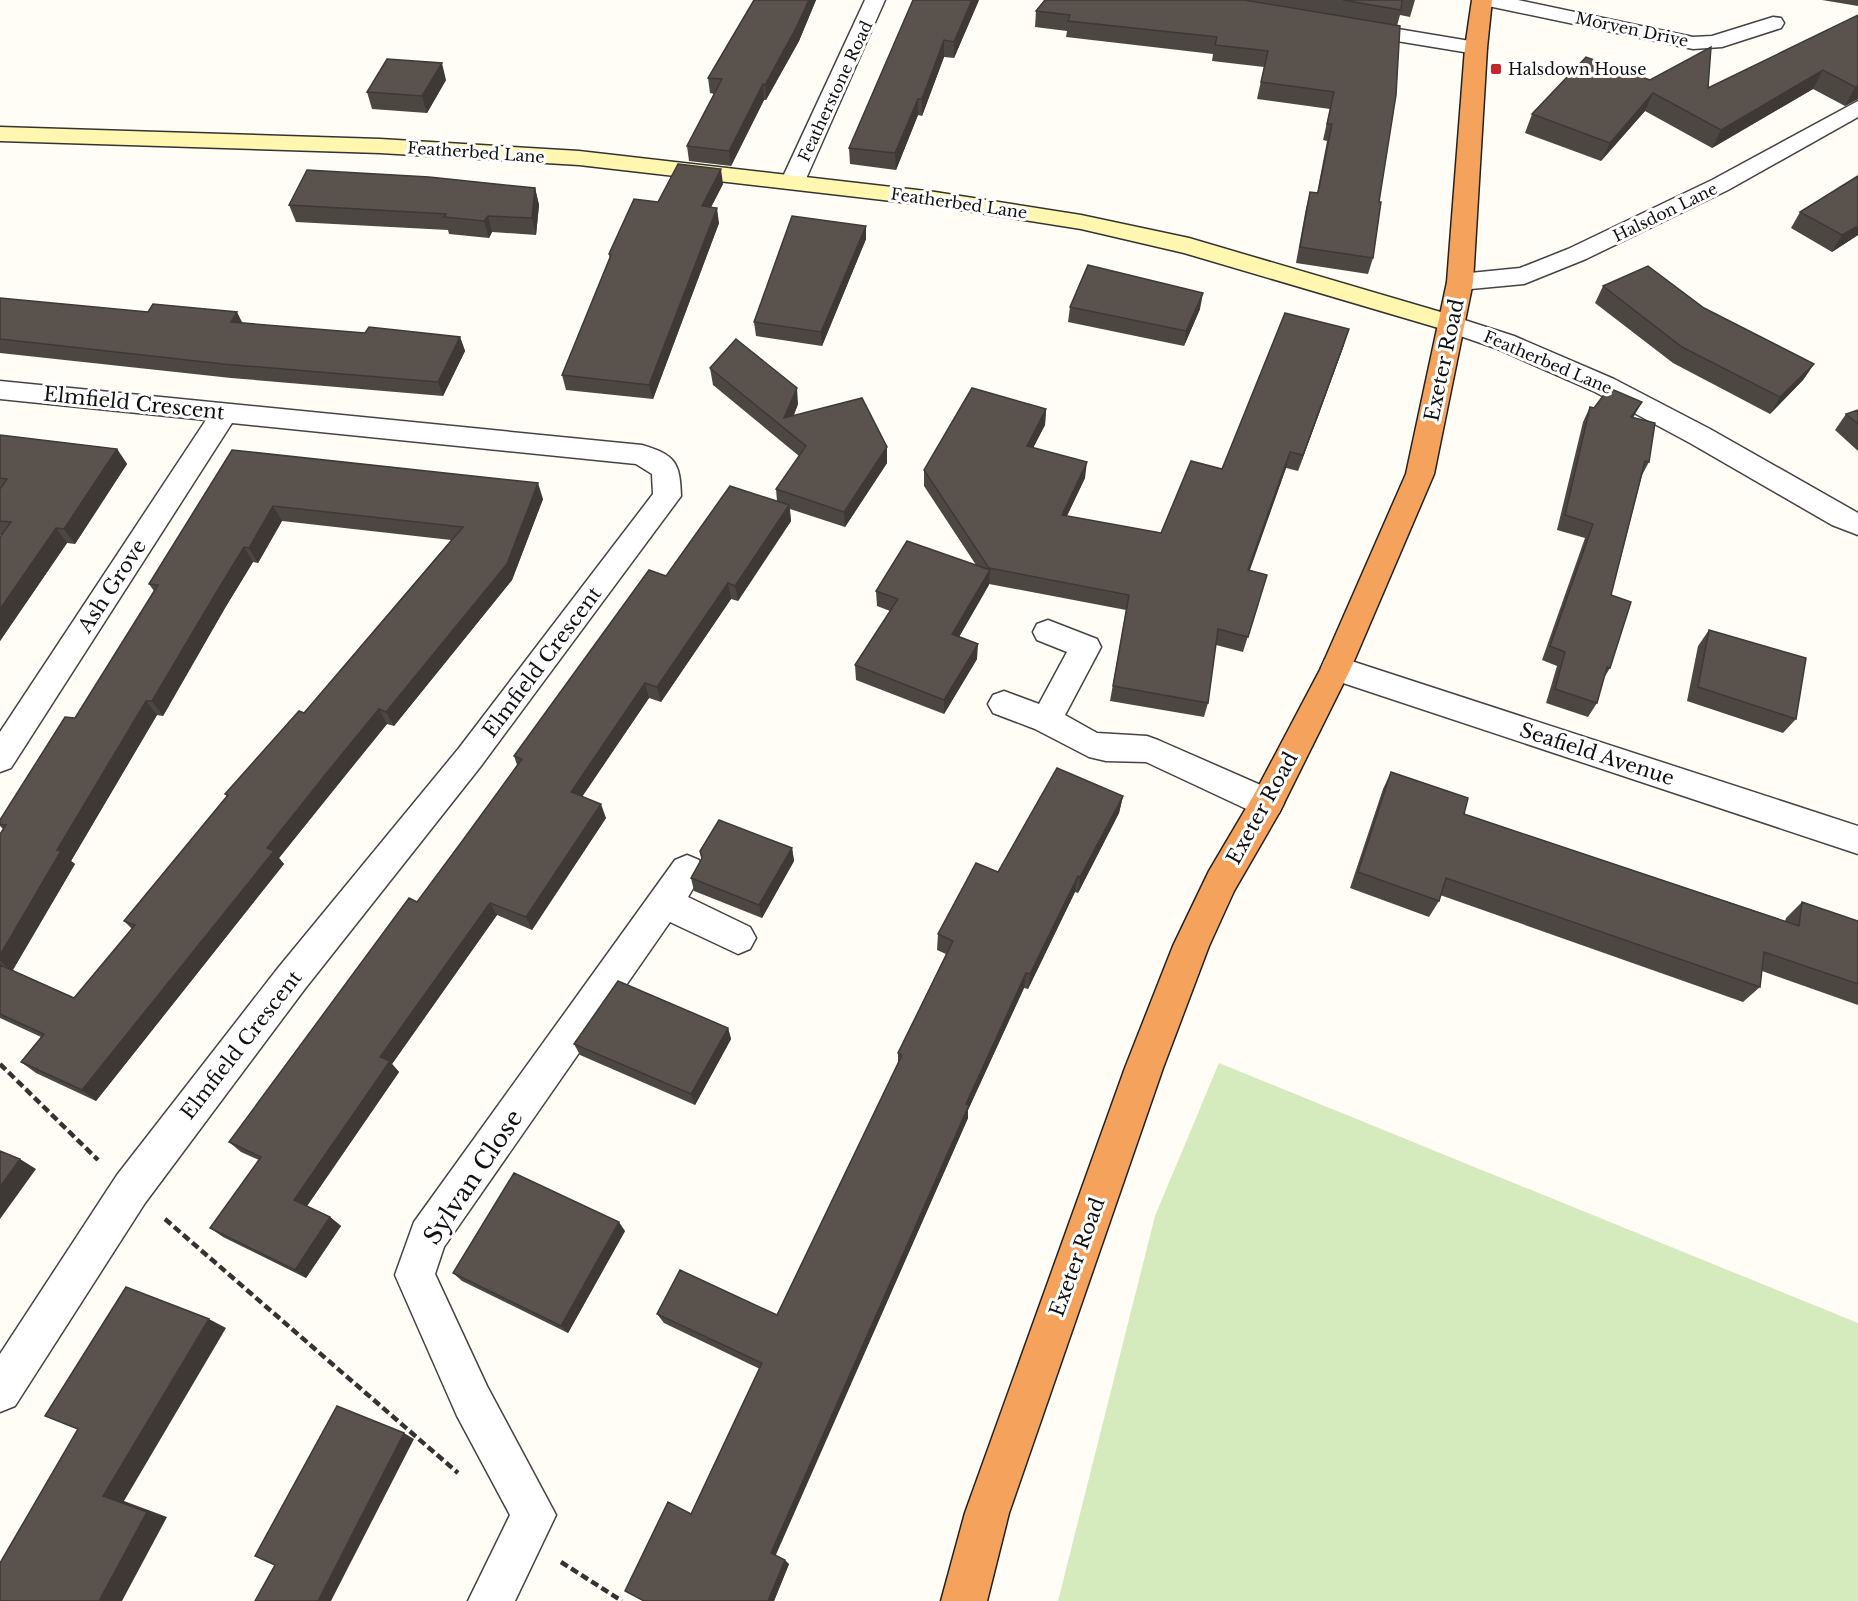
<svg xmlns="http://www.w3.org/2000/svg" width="1858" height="1601" font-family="'Libre Baskerville',serif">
	<rect width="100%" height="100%" fill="#fffdf5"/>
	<path fill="#d5ebbd" d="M 1219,1063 L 1858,1323 L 1858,1601 L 1058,1601 L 1155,1216 Z"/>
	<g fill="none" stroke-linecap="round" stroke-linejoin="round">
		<g stroke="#444" stroke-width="3">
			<path id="street" d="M 865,0 L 885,0 L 805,181 L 801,186 L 785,186 L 781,181 Z
				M 1478,0 L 1518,0 L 1693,37 L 1712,36 L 1773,17 L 1781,18 L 1784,23 L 1781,28 L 1722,47 L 1693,49 L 1488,6 L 1481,4 Z
				M 1356,22 L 1476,42 L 1484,43 L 1487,48 L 1484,53 L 1476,54 L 1348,33 L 1345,28 L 1348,23 Z
				M 1858,101 L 1858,117 L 1728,190 L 1586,259 L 1524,284 L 1460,290 L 1451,288 L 1447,282 L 1451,276 L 1460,274 L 1520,268 L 1568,249 L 1712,180 Z
				M 1452,316 L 1514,336 L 1614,379 L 1710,429 L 1858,513 L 1858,535 L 1832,525 L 1690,443 L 1595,392 L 1495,348 L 1443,330 L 1439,324 L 1443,318 Z
				M 0,381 L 642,445 C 676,455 680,463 681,496 L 481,766 L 304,990 L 145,1203 L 15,1406 L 0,1412 L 0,1354 L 117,1175 L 278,968 L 459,748 L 653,494 L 652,474 L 636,464 L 232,423 L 11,768 L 0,772 L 0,732 L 206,420 L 0,399 Z
				M 1048,620 L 1097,639 L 1101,647 L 1065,715 L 1097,733 L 1147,736 L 1158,740 L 1279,793 L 1284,803 L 1279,813 L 1267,817 L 1255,813 L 1146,762 L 1106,761 L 1089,757 L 1035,729 L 993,713 L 988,704 L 993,695 L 1004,691 L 1039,704 L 1067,652 L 1037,640 L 1033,632 L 1037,624 Z
				M 1336,656 L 1858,826 L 1858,854 L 1325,677 L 1321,668 L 1325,659 Z
				M 687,855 L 699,860 L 704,870 L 688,897 L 750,927 L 756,938 L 750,949 L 738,954 L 670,922 L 444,1247 L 435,1274 L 487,1386 L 556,1515 L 515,1601 L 468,1601 L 510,1515 L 457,1416 L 395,1275 L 414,1222 L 675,860 Z"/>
		</g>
		<g stroke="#333" stroke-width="3">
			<path id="secondary" d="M 0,127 L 380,139 L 579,151 L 935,192 L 1081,215 L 1189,238 L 1461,318 L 1465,324 L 1461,330 L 1452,332 L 1184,253 L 1081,229 L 935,206 L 579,165 L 380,153 L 0,141 Z"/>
		</g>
		<g stroke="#222" stroke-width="3">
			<path id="highway" d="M 1472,0 L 1492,0 L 1487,48 L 1473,282 L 1434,474 L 1351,668 L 1279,813 L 1234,891 L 1209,946 L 1163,1068 L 1009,1513 L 987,1601 L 941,1601 L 965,1513 L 1125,1068 L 1173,946 L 1209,871 L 1255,793 L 1321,668 L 1406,474 L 1447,282 L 1465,48 Z"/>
		</g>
		<path stroke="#333" stroke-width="4.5" stroke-dasharray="8 4" stroke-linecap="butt" d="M 0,1064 L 98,1160
			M 165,1219 L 458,1473
			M 561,1562 L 622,1601"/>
		<use href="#street" fill="#fff" fill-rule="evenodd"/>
		<use href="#secondary" fill="#fff6b0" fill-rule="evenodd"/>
		<use href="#highway" fill="#f5a25d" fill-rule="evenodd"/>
	</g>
	<path fill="#4d4742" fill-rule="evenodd" d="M 754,0 L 816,0 L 799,41 L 766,100 L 764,100 L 731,166 L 689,161 L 687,146 L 714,94 L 710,93 L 708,78 Z
		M 979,0 L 954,58 L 944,57 L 922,116 L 918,115 L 896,170 L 850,164 L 849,148 Z
		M 1246,0 L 1415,0 L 1410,17 L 1400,15 L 1397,26 L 1373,258 L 1368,274 L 1296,263 L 1306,208 L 1310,192 L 1317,193 L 1327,141 L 1323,140 L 1330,109 L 1257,99 L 1264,67 L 1212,61 L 1213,54 L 1066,37 L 1067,31 L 1035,27 L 1036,11 Z
		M 1822,0 L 1858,0 L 1858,6 Z
		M 1858,15 L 1858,99 L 1845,106 L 1813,89 L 1712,148 L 1645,111 L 1601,161 L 1525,133 L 1532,114 L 1650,80 L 1708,88 Z
		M 446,80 L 427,113 L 372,109 L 367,92 Z
		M 1858,176 L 1858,235 L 1832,252 L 1791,228 L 1800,212 Z
		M 723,184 L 711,207 L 719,223 L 653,399 L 566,390 L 562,375 L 610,259 L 609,254 L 658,202 Z
		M 535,188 L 539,205 L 536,235 L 492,232 L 489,238 L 449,234 L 448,230 L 296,222 L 289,205 Z
		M 866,226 L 866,239 L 822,346 L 756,336 L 754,322 Z
		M 1603,286 L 1704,308 L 1814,364 L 1803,380 L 1770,414 L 1673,363 L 1595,303 Z
		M 0,298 L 243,323 L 365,333 L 460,337 L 465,351 L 443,396 L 231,378 L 0,353 Z
		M 1070,307 L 1200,309 L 1184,346 L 1068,322 Z
		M 1344,345 L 1298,471 L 1286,468 L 1250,570 L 1267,575 L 1243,652 L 1216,645 L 1208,703 L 1204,717 L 1110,701 L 1126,610 L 989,584 L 959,637 L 977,659 L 944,714 L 856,680 L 855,665 L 890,611 L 877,606 L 876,591 L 976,565 L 924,486 L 924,470 L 1046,409 L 1045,425 L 1033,447 L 1085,478 L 1067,516 L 1161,533 L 1222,469 Z
		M 710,368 L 798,404 L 794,415 L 887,463 L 845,527 L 790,509 L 791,521 L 738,601 L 731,599 L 661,702 L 649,698 L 582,796 L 606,818 L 532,930 L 497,915 L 392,1064 L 399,1072 L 307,1206 L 330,1217 L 341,1226 L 306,1278 L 223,1237 L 210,1228 L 259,1160 L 241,1152 L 229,1142 L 417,902 L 463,840 L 517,765 L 514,756 L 666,576 L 777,501 L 776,489 L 799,456 L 713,385 Z
		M 1590,407 L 1633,418 L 1649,462 L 1642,475 L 1611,595 L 1610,668 L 1604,678 L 1597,703 L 1588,717 L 1546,703 L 1557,666 L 1542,660 L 1585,538 L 1557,530 L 1583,422 Z
		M 1858,410 L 1858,451 L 1835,430 L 1846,414 Z
		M 0,435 L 117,449 L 127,464 L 75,544 L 67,543 L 0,641 L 0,537 L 2,535 L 0,535 Z
		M 232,450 L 543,499 L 512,580 L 394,726 L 387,724 L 338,784 L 279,858 L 284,864 L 96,1101 L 36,1073 L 21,1062 L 41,1037 L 0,1018 L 0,834 L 3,829 L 0,826 L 0,820 L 75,718 L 154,591 L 149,584 ZM 282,521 L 451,540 L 304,713 L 225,794 L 227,797 L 124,921 L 132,929 L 74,998 L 13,970 L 75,864 L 71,861 L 157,715 L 163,716 L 225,608 L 253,562 L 258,563 Z
		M 1709,630 L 1796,719 L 1783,733 L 1687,701 L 1698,646 Z
		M 1391,772 L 1464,814 L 1785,921 L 1786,918 L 1802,902 L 1858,921 L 1858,1005 L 1762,971 L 1760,987 L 1743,1002 L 1440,895 L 1439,901 L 1429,917 L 1350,888 L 1383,789 Z
		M 1123,796 L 1119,813 L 1078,893 L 1075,892 L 1028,989 L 1024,988 L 968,1110 L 968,1118 L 775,1555 L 789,1564 L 774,1601 L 644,1601 L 691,1514 L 760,1369 L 664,1323 L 657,1314 L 777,1315 L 898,1064 L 898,1053 L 946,954 L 937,950 L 938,934 L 998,872 Z
		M 792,848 L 794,861 L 762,918 L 694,891 L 691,878 L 702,858 L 700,851 Z
		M 728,1028 L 731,1039 L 695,1105 L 580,1055 L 574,1044 Z
		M 625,1231 L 568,1333 L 462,1281 L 453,1273 Z"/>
	<path fill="#3f3936" d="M 809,0 L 816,0 L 799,41 L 766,100 L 765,85 Z
		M 972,0 L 979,0 L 954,58 L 954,42 Z
		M 944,40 L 944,57 L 922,116 L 922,99 Z
		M 442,63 L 446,80 L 427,113 L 422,96 Z
		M 1823,70 L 1813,89 L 1712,148 L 1721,130 Z
		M 763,84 L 764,100 L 731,166 L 729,151 Z
		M 1858,86 L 1858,99 L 1845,106 L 1855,87 Z
		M 1653,93 L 1645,111 L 1601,161 L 1610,143 Z
		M 918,99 L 918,115 L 896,170 L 895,153 Z
		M 721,169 L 723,184 L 704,221 L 702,206 Z
		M 535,188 L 539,205 L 536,235 L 532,218 Z
		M 717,208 L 719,223 L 653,399 L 649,385 Z
		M 488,216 L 492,232 L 489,238 L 484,221 Z
		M 866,226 L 866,239 L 822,346 L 821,332 Z
		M 1858,226 L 1858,235 L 1832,252 L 1842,235 Z
		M 1203,293 L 1200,309 L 1184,346 L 1186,331 Z
		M 237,312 L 244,326 L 231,322 Z
		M 1349,329 L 1344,345 L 1298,471 L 1303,455 Z
		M 460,337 L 465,351 L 443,396 L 438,382 Z
		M 1814,364 L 1803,380 L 1770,414 L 1780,397 Z
		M 797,388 L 798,404 L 787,431 L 784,418 Z
		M 1642,402 L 1633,418 L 1631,417 Z
		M 1046,409 L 1045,425 L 1026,462 L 1027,446 Z
		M 887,447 L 887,463 L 845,527 L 844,512 Z
		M 117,449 L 127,464 L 75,544 L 64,529 Z
		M 1290,452 L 1286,468 L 1244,585 L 1248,570 Z
		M 1087,462 L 1085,478 L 1060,530 L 1062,515 Z
		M 538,483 L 543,499 L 512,580 L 394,726 L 386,712 Z
		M 789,505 L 791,521 L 738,601 L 735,586 Z
		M 273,506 L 282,521 L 258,563 L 249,548 Z
		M 56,528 L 67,543 L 0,641 L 0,609 Z
		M 244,547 L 253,562 L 225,608 L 163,716 L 152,701 L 216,593 Z
		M 990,570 L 989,585 L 952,649 L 952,634 Z
		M 728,583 L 731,599 L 661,702 L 657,687 Z
		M 978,644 L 977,659 L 944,714 L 944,700 Z
		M 645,683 L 649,698 L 576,806 L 571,792 Z
		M 146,701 L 157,715 L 71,861 L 75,864 L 12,971 L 0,961 L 0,955 L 57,850 Z
		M 379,709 L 387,724 L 279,858 L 284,864 L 96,1101 L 82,1090 L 267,848 Z
		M 1123,796 L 1119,813 L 1078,893 L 1080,877 Z
		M 601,804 L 606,818 L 532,930 L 526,917 Z
		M 792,848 L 794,861 L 762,918 L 759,905 Z
		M 1078,876 L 1075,892 L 1028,989 L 1030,974 Z
		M 490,903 L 497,915 L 392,1064 L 399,1072 L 305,1209 L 294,1200 L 380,1057 Z
		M 1026,973 L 1024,988 L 968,1110 L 968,1118 L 775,1557 L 771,1553 L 966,1104 Z
		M 728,1028 L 731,1039 L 695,1105 L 691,1094 Z
		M 20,1159 L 36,1169 L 0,1219 L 0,1187 Z
		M 330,1217 L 341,1226 L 306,1278 L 295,1270 Z
		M 619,1222 L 625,1231 L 568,1333 L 561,1326 Z
		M 209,1319 L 226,1328 L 124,1501 L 167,1517 L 122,1601 L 99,1601 L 103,1496 Z
		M 404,1433 L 414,1439 L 331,1601 L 318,1601 Z
		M 785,1560 L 789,1564 L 774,1601 L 768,1601 Z"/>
	<path fill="#5a524d" stroke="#3f3936" stroke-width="1.5" d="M 754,0 L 809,0 L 797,26 L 765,85 L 763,84 L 729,151 L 687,146 L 722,79 L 708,78 Z
		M 913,0 L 972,0 L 954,42 L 944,40 L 922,99 L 918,99 L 895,153 L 849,148 Z
		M 1045,0 L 1244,0 L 1400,26 L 1396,95 L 1379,202 L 1381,202 L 1373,258 L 1300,247 L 1310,192 L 1318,193 L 1332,124 L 1327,124 L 1334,92 L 1261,82 L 1268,51 L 1215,45 L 1217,37 L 1068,21 L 1070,15 L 1036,11 Z
		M 1343,0 L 1402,0 L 1401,10 Z
		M 1858,15 L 1858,86 L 1855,87 L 1823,70 L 1721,130 L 1653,93 L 1610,143 L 1532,114 L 1586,57 L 1650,80 L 1711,47 L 1708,88 Z
		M 387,59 L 442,63 L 422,96 L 367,92 Z
		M 678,164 L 721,169 L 702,206 L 717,208 L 649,385 L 562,375 L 611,255 L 609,254 L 634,199 L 658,202 Z
		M 307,170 L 429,177 L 535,188 L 532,218 L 488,216 L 484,221 L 444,217 L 446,214 L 289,205 Z
		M 1858,176 L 1858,226 L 1842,235 L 1800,212 Z
		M 792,216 L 866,226 L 821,332 L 754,322 Z
		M 1088,265 L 1203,293 L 1186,331 L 1070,307 Z
		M 1648,266 L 1704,308 L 1814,364 L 1780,397 L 1682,347 L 1603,286 Z
		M 0,298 L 148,312 L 153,304 L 237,312 L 231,322 L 365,333 L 369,327 L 460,337 L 438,382 L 223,364 L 0,339 Z
		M 1285,313 L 1349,329 L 1303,455 L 1290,452 L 1248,570 L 1267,575 L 1248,637 L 1218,629 L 1208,703 L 1113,686 L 1129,595 L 989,568 L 924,470 L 972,388 L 1046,409 L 1027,446 L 1087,462 L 1062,515 L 1161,533 L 1191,461 L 1222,469 Z
		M 736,339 L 797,388 L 784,418 L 862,398 L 887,447 L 844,512 L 776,489 L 806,446 L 710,368 Z
		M 1609,388 L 1642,402 L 1631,417 L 1655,423 L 1649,462 L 1645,461 L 1611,595 L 1631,602 L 1610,668 L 1607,667 L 1597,703 L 1555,689 L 1565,652 L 1550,646 L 1593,524 L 1565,515 L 1590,407 L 1594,408 Z
		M 1858,410 L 1858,424 L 1846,414 Z
		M 0,435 L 117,449 L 64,529 L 56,528 L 0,609 L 0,537 L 11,522 L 0,521 L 0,489 L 7,479 L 0,478 Z
		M 232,450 L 538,483 L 507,564 L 386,712 L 379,709 L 329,770 L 267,848 L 274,851 L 82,1090 L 21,1062 L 44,1034 L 0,1014 L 0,965 L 74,998 L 135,925 L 124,921 L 228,795 L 225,794 L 299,711 L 304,713 L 463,527 L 273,506 L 249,548 L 244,547 L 216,593 L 152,701 L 146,701 L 57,850 L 61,851 L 0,955 L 0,834 L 6,825 L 0,824 L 0,820 L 65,717 L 75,718 L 158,585 L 149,584 Z
		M 730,486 L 789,505 L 735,586 L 728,583 L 657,687 L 645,683 L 571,792 L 601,804 L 526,917 L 490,903 L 380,1057 L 390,1061 L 294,1200 L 330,1217 L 295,1270 L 210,1228 L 261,1157 L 229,1142 L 409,898 L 417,902 L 463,840 L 522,759 L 514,756 L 649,570 L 666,576 Z
		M 907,541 L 990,570 L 952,634 L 978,644 L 944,700 L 855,665 L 898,599 L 876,591 Z
		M 1709,630 L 1806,658 L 1796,719 L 1698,687 Z
		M 1057,768 L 1123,796 L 1080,877 L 1078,876 L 1030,974 L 1026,973 L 966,1104 L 969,1105 L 771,1553 L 785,1560 L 768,1601 L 644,1601 L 625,1591 L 668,1502 L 691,1514 L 762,1363 L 657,1314 L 680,1270 L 777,1315 L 902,1055 L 898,1053 L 953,941 L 938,934 L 976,863 L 998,872 Z
		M 1391,772 L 1468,798 L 1464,814 L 1799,926 L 1802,902 L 1858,921 L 1858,984 L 1764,952 L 1760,987 L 1446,878 L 1439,901 L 1358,872 Z
		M 719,820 L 792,848 L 759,905 L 691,878 L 702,858 L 700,851 Z
		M 618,981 L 728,1028 L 691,1094 L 574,1044 Z
		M 0,1151 L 20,1159 L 0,1187 Z
		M 514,1173 L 619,1222 L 561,1326 L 453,1273 Z
		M 126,1287 L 209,1319 L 103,1496 L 147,1512 L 99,1601 L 0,1601 L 0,1563 L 78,1429 L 45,1416 Z
		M 337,1406 L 404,1433 L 318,1601 L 255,1601 L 275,1565 L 255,1556 Z"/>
	<rect fill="#c4262e" stroke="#fff" stroke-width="2" x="1490" y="63" width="12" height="12" rx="3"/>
	<g text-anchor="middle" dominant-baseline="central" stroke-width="6" stroke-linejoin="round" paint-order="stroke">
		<g font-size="16" fill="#111" stroke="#fff">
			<text transform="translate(1632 29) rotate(12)">Morven Drive</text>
			<text transform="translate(835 91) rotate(-65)">Featherstone Road</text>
			<text transform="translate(476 152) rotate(4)">Featherbed Lane</text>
			<text transform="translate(959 203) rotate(8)">Featherbed Lane</text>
			<text transform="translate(1665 212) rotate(-26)">Halsdon Lane</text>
			<text transform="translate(1548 362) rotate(23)">Featherbed Lane</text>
		</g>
		<g font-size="16" fill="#111" stroke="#fff" text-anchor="start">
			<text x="1508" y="69">Halsdown House</text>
		</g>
		<g font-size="20" fill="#111" stroke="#fff">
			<text transform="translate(1444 360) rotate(-78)">Exeter Road</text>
			<text transform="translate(134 403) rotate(6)">Elmfield Crescent</text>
			<text transform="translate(112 586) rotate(-57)">Ash Grove</text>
			<text transform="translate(542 662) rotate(-53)">Elmfield Crescent</text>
			<text transform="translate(1597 754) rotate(18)">Seafield Avenue</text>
			<text transform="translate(1262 808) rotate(-61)">Exeter Road</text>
			<text transform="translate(241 1045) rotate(-52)">Elmfield Crescent</text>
			<text transform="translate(1077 1257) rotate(-70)">Exeter Road</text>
		</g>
		<g font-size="24" fill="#111" stroke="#fff">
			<text transform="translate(473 1177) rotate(-56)">Sylvan Close</text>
		</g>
	</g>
</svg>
